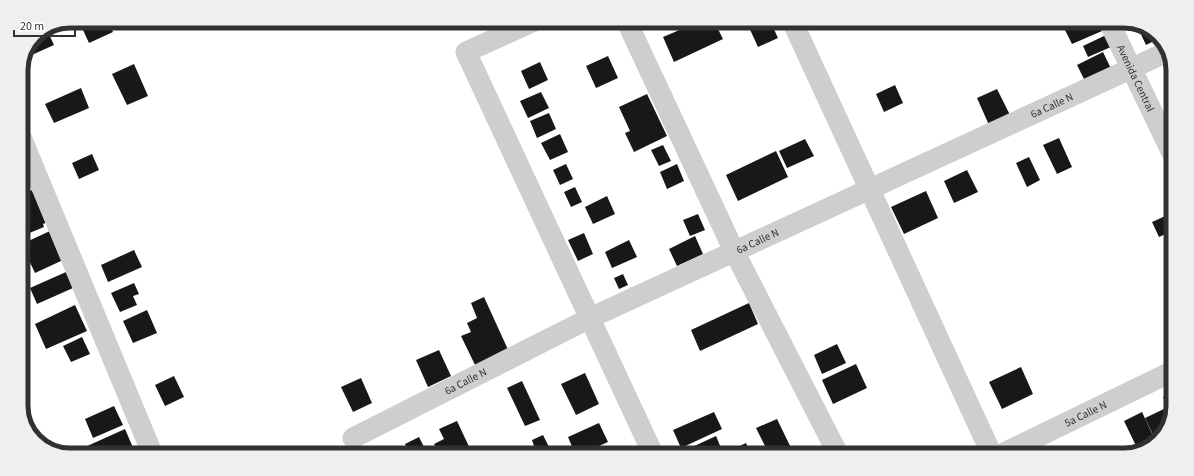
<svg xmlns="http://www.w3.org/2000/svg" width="1194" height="476" font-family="'Source Sans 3',sans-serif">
	<rect width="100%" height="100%" fill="#fff"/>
	<path fill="#181818" d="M 103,21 L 108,21 L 113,32 L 89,43 L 83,30 Z
		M 696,23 L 715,23 L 723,39 L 674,62 L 663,37 Z
		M 747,23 L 771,23 L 778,38 L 758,47 Z
		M 1079,24 L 1099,24 L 1102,31 L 1072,44 L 1065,30 Z
		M 1142,25 L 1160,38 L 1146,45 L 1138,28 Z
		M 47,30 L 54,45 L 25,58 L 36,35 Z
		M 1106,35 L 1111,47 L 1088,57 L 1083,46 Z
		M 1103,52 L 1113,73 L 1087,85 L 1077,65 Z
		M 608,56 L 618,78 L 596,88 L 586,66 Z
		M 540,62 L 548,80 L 529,89 L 521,71 Z
		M 134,64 L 148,96 L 127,105 L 112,74 Z
		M 895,85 L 903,103 L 884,112 L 876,94 Z
		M 81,88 L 89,108 L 54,123 L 45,104 Z
		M 997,89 L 1010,115 L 989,125 L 977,98 Z
		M 541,92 L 549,108 L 528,118 L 520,101 Z
		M 647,94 L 667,136 L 634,152 L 625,133 L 630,131 L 619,107 Z
		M 549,113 L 556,129 L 537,138 L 530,121 Z
		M 560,134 L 568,152 L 550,160 L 541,143 Z
		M 1059,138 L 1072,167 L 1057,174 L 1043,145 Z
		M 805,139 L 814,156 L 787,168 L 779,151 Z
		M 663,145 L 671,161 L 659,166 L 651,150 Z
		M 776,151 L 788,177 L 738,201 L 726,175 Z
		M 92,154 L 99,170 L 79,179 L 72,163 Z
		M 1029,157 L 1040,180 L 1027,187 L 1016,163 Z
		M 566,164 L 573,179 L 560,185 L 553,170 Z
		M 677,164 L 684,181 L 667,189 L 660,172 Z
		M 967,170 L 978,192 L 954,203 L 944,181 Z
		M 575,187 L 582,202 L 571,207 L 564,192 Z
		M 32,190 L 50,221 L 43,224 L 44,227 L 27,234 L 22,225 L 21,225 L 21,195 Z
		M 926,191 L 938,218 L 904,234 L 891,207 Z
		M 607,196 L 615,214 L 593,224 L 585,207 Z
		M 1172,213 L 1172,231 L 1159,237 L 1152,222 Z
		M 698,214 L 705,230 L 690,236 L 683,220 Z
		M 50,231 L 63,260 L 35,273 L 28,258 L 21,261 L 21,247 L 26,245 L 24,243 Z
		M 584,233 L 593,254 L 578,261 L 568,240 Z
		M 695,236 L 703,254 L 677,266 L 669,249 Z
		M 629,240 L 637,257 L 612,268 L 605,252 Z
		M 1172,246 L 1171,264 L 1165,249 Z
		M 134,250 L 142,267 L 108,282 L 101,265 Z
		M 66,272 L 73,288 L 37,304 L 30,288 Z
		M 623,274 L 628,285 L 619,289 L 614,278 Z
		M 134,283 L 139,294 L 133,296 L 137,305 L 120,312 L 111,293 Z
		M 484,297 L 510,354 L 477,369 L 461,336 L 471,332 L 467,323 L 477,318 L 471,303 Z
		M 749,303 L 758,324 L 700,351 L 691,330 Z
		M 75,305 L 87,331 L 46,349 L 35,324 Z
		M 147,310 L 157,333 L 133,343 L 123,321 Z
		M 82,337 L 90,354 L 71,362 L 63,346 Z
		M 837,344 L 846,363 L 822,374 L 814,355 Z
		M 439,350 L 451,376 L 428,387 L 416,360 Z
		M 856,364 L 867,388 L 833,404 L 822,380 Z
		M 1021,367 L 1033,394 L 1002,409 L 989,382 Z
		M 585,373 L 599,404 L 576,415 L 561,384 Z
		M 174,376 L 184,397 L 165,406 L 155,385 Z
		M 361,378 L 372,403 L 353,412 L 341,387 Z
		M 21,380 L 28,395 L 21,398 Z
		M 522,381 L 540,420 L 525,426 L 507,388 Z
		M 1171,393 L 1170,413 L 1163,397 Z
		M 114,406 L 123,425 L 93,438 L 85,419 Z
		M 1166,408 L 1170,416 L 1170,422 L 1156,441 L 1145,418 Z
		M 714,412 L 722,429 L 681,448 L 673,430 Z
		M 1142,412 L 1156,442 L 1154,445 L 1138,450 L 1124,421 Z
		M 777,419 L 794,454 L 769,454 L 756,428 Z
		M 457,421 L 472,453 L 439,453 L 434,444 L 444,439 L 439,429 Z
		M 599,423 L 608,442 L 581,454 L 575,454 L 568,437 Z
		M 125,429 L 134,450 L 128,453 L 87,452 L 85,447 Z
		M 543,435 L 552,453 L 517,453 L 534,446 L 532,440 Z
		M 716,436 L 721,448 L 709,454 L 691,454 L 688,449 Z
		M 419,437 L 427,453 L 409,453 L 405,444 Z
		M 47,439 L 53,451 L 40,442 Z
		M 746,443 L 751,454 L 723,454 Z"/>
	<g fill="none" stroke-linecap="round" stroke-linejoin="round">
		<g stroke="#cecece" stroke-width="21">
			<path d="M 532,22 L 466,52 L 653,454"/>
			<path d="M 627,22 L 734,251 L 838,454"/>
			<path d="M 793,23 L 992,455"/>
			<path id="s1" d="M 1110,24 L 1172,153"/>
			<path d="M 21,137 L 152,453"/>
			<path id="s2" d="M 353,438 L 590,318 L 1167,52"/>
			<path id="s3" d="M 1000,455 L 1171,372"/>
		</g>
	</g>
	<g text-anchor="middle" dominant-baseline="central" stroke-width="4" stroke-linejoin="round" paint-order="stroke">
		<g font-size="11" fill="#313131" stroke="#fff">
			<text stroke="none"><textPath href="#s1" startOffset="60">Avenida Central</textPath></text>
			<text stroke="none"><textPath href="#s2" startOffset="774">6a Calle N</textPath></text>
			<text stroke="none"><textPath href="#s2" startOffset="450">6a Calle N</textPath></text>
			<text stroke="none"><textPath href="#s2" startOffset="126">6a Calle N</textPath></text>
			<text stroke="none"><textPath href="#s3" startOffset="95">5a Calle N</textPath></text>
		</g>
	</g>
	<path d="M0 0H1194V476H0ZM70 28H1124A42 42 0 0 1 1166 70V406A42 42 0 0 1 1124 448H70A42 42 0 0 1 28 406V70A42 42 0 0 1 70 28Z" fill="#efefef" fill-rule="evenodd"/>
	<path fill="none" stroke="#313131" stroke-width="5" d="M70 28H1124A42 42 0 0 1 1166 70V406A42 42 0 0 1 1124 448H70A42 42 0 0 1 28 406V70A42 42 0 0 1 70 28Z"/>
	<path d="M14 30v6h61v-6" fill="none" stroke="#313131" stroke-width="2"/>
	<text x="20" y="30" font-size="12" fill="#313131" stroke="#ffffff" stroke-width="3" paint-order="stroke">20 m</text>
</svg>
